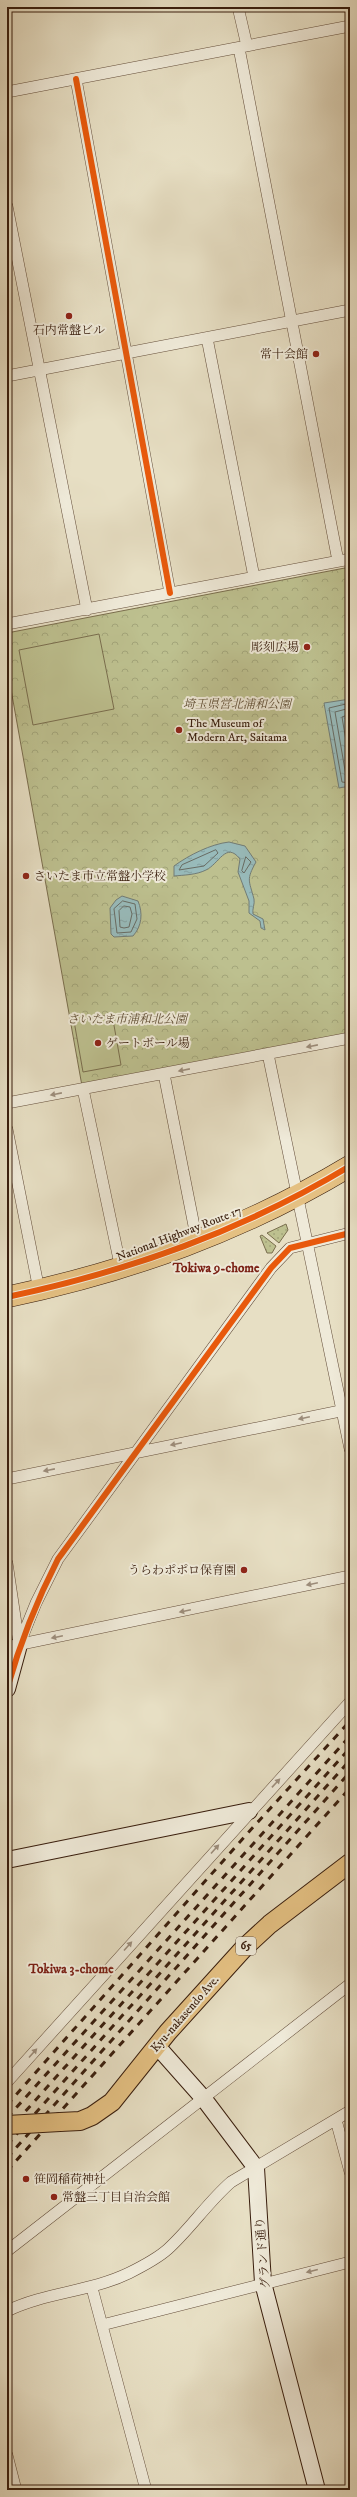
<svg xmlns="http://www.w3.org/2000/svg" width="357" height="2497" font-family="'IM FELL DW Pica','Noto Serif JP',serif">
	<defs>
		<pattern id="grass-dots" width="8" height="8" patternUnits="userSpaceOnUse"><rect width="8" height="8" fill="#bdc08f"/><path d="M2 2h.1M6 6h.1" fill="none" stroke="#a3a57a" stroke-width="1.8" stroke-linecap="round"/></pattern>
		<pattern id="park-crowns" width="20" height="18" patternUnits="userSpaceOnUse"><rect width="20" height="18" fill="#bdc08f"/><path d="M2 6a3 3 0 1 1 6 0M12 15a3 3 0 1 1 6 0" fill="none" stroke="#a3a57a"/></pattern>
		<pattern id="water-ripples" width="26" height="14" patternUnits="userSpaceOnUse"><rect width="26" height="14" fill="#98bbbb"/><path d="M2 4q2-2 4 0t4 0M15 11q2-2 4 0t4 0" fill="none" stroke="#84a0a0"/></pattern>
	</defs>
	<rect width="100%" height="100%" fill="#e7dfc4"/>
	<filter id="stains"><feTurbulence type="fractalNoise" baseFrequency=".005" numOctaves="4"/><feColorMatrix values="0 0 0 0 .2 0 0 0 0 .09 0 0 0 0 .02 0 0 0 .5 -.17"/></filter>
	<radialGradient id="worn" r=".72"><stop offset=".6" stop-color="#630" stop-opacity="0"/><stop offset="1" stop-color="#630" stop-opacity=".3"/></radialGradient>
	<path fill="url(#grass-dots)" stroke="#7a6e4e" d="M 286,1224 L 288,1230 L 279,1243 L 267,1233 Z
		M 262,1235 L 276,1246 L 272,1253 L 267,1253 L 260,1236 Z"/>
	<path fill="url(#park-crowns)" stroke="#7a6e4e" d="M 350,567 L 350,1035 L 82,1086 L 7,667 L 7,633 Z"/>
	<path fill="#bdc08f" stroke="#7a6e4e" d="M 99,634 L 114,709 L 33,725 L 19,650 Z
		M 112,1014 L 121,1065 L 83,1072 L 74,1021 Z"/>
	<path fill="url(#water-ripples)" stroke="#727c75" d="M 350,699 L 350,786 L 339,788 L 324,703 Z
		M 229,842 L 245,846 L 256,862 C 246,880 249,880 254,899 C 255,904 252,909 253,914 L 263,919 L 265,930 L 261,928 L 260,921 L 249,913 L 249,901 L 238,872 L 240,859 C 226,841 219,864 206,870 C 196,875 184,875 174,876 L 174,866 C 189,855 211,844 229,842 Z
		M 122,896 L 138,901 C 143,913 142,926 133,936 L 114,937 L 111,934 L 110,908 L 116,900 Z"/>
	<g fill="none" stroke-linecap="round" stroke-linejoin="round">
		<path stroke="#686c64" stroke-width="1" d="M 350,703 L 329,708 L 342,782 L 350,783
			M 350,708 L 335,712 L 346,776 L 350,777
			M 350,714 L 342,717 L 350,765
			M 216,850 L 218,853 L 204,866 L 179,870 L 182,865 Z
			M 246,857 L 251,862 L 244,873 L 242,871 Z
			M 123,901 L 135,904 L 137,919 L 131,932 L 117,933 L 114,909 Z
			M 124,906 L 130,907 L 132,914 L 129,927 L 124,928 L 120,927 L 119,911 Z"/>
		<g stroke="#644e3b" stroke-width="12">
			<path id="street" d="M 238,7 L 247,46
				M 239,48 L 338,561
				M 76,79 L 170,593
				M 7,92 L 350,26
				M 7,206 L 87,610
				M 207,338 L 254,577
				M 7,376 L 350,310
				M 7,624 L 350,559
				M 268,1054 L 350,1449
				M 164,1074 L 197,1241
				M 83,1089 L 121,1269
				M 7,1103 L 350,1038
				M 7,1129 L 39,1290
				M 7,1479 L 350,1409
				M 7,1563 L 19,1644
				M 19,1645 L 36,1603 L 58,1559 L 271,1268 L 290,1248 L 350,1233
				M 7,1647 L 350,1576
				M 7,2082 L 350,1702
				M 336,2120 L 350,2172
				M 7,2251 L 350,1984
				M 92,2288 L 146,2490
				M 7,2311 C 46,2292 90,2292 129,2273 C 141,2267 158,2258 168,2249 C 191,2228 208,2202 231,2182 L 350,2111
				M 102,2325 L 350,2262
				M 7,2455 L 16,2490"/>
		</g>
		<g stroke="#381d0d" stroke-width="18">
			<path id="secondary" d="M 7,1689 L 19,1645
				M 7,1860 L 249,1811
				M 157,2046 L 204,2099 L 256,2168 L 263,2283 L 317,2490"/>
		</g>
		<g stroke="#381d0d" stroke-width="20">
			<path id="primary" d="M 60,2122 L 80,2121 L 92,2116 L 112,2102 L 168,2032 L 245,1947 L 270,1924 L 350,1863"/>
		</g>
		<g stroke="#381d0d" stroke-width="22">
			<path id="highway" d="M 7,1297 C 130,1271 242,1231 350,1166"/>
		</g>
		<use href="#street" stroke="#efead9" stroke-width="11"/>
		<use href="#secondary" stroke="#efead9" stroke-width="16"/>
		<use href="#primary" stroke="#e4c082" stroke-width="18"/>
		<use href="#highway" stroke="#e4c082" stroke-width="21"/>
		<path stroke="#381d0d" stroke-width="3" stroke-dasharray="7 7" stroke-linecap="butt" d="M 7,2105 L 246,1835 L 350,1721
			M 7,2118 L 350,1736
			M 7,2132 L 350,1748
			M 7,2145 L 350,1760
			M 7,2158 L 350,1772
			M 7,2171 L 350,1788"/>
		<g stroke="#381d0d" stroke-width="20" stroke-linecap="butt">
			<path id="primary-bridge" d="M 7,2125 L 60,2122"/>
		</g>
		<use href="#primary-bridge" stroke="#e4c082" stroke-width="18"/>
		<g stroke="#efead9" stroke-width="8">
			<path id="cycleway" d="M 76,79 L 170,593
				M 7,1297 C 130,1271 242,1231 350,1166
				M 7,1689 C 20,1643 36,1602 58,1559 L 271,1268 L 290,1248 L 350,1233"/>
		</g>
		<use href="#cycleway" stroke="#e8590c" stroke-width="6"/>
	</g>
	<defs><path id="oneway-solid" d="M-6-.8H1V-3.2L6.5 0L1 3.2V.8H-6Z"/></defs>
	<g fill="#9d8e7d">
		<use href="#oneway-solid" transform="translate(312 1046) rotate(169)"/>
		<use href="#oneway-solid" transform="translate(184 1070) rotate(169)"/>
		<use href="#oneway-solid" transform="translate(56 1094) rotate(169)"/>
		<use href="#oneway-solid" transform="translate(304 1418) rotate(168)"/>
		<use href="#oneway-solid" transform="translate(176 1444) rotate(168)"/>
		<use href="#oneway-solid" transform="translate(49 1470) rotate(169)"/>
		<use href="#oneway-solid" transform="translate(312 1584) rotate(168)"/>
		<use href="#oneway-solid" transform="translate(185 1611) rotate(168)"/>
		<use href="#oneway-solid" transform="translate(57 1637) rotate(168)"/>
		<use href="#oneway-solid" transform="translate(276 1783) rotate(-47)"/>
		<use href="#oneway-solid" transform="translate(215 1849) rotate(-48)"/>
		<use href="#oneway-solid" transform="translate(128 1946) rotate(-48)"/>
		<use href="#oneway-solid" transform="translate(33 2053) rotate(-48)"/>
		<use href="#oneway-solid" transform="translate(312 2271) rotate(166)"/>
	</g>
	<g fill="#8f2418" stroke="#efead9" stroke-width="1.5">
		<circle cx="69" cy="316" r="4"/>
		<circle cx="316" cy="354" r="4"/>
		<circle cx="307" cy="647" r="4"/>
		<circle cx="179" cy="730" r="4"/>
		<circle cx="26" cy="876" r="4"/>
		<circle cx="98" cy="1043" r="4"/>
		<circle cx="244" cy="1570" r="4"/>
		<circle cx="26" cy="2179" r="4"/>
		<circle cx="54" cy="2197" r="4"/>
	</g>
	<g text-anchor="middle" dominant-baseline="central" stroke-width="4" stroke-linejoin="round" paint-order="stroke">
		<rect fill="#efead9" stroke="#6f5a4a" stroke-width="1" x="236" y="1937" width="20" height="18" rx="3"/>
		<g font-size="11" font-weight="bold" fill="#381d0d">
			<text x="246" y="1946">65</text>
		</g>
		<g font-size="12" fill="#381d0d" stroke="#efead9" text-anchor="start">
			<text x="69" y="330" text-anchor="middle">石内常盤ビル</text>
			<text x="308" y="354" text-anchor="end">常十会館</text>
			<text x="299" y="647" text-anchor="end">彫刻広場</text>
			<text x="187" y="723">The Museum of<tspan x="187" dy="14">Modern Art, Saitama</tspan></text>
			<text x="34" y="876">さいたま市立常盤小学校</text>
			<text x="106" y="1043">ゲートボール場</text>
			<text x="236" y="1570" text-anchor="end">うらわポポロ保育園</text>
			<text x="34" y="2179">笹岡稲荷神社</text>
			<text x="62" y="2197">常盤三丁目自治会館</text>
		</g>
		<g font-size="12" font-style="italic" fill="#604e34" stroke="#efead9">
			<text x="237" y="704">埼玉県営北浦和公園</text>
			<text x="127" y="1019">さいたま市浦和北公園</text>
		</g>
		<g font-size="12" fill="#381d0d" stroke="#efead9">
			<text transform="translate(179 1234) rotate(-21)">National Highway Route 17</text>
			<text transform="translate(185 2014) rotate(-49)">Kyu-nakasendo Ave.</text>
			<text transform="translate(263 2253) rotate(-95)">グランド通り</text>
		</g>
		<g font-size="13" font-weight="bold" fill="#7a1f14" stroke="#efead9">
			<text x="216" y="1268">Tokiwa 9-chome</text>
			<text x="71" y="1969">Tokiwa 3-chome</text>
		</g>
	</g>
	<rect width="357" height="2497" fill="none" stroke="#e7dfc4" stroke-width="24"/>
	<rect x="8" y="8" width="341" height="2481" fill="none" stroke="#381d0d" stroke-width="2"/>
	<rect x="12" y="12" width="333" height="2473" fill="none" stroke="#381d0d"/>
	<rect width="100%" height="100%" filter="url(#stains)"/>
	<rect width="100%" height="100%" fill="url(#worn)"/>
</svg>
